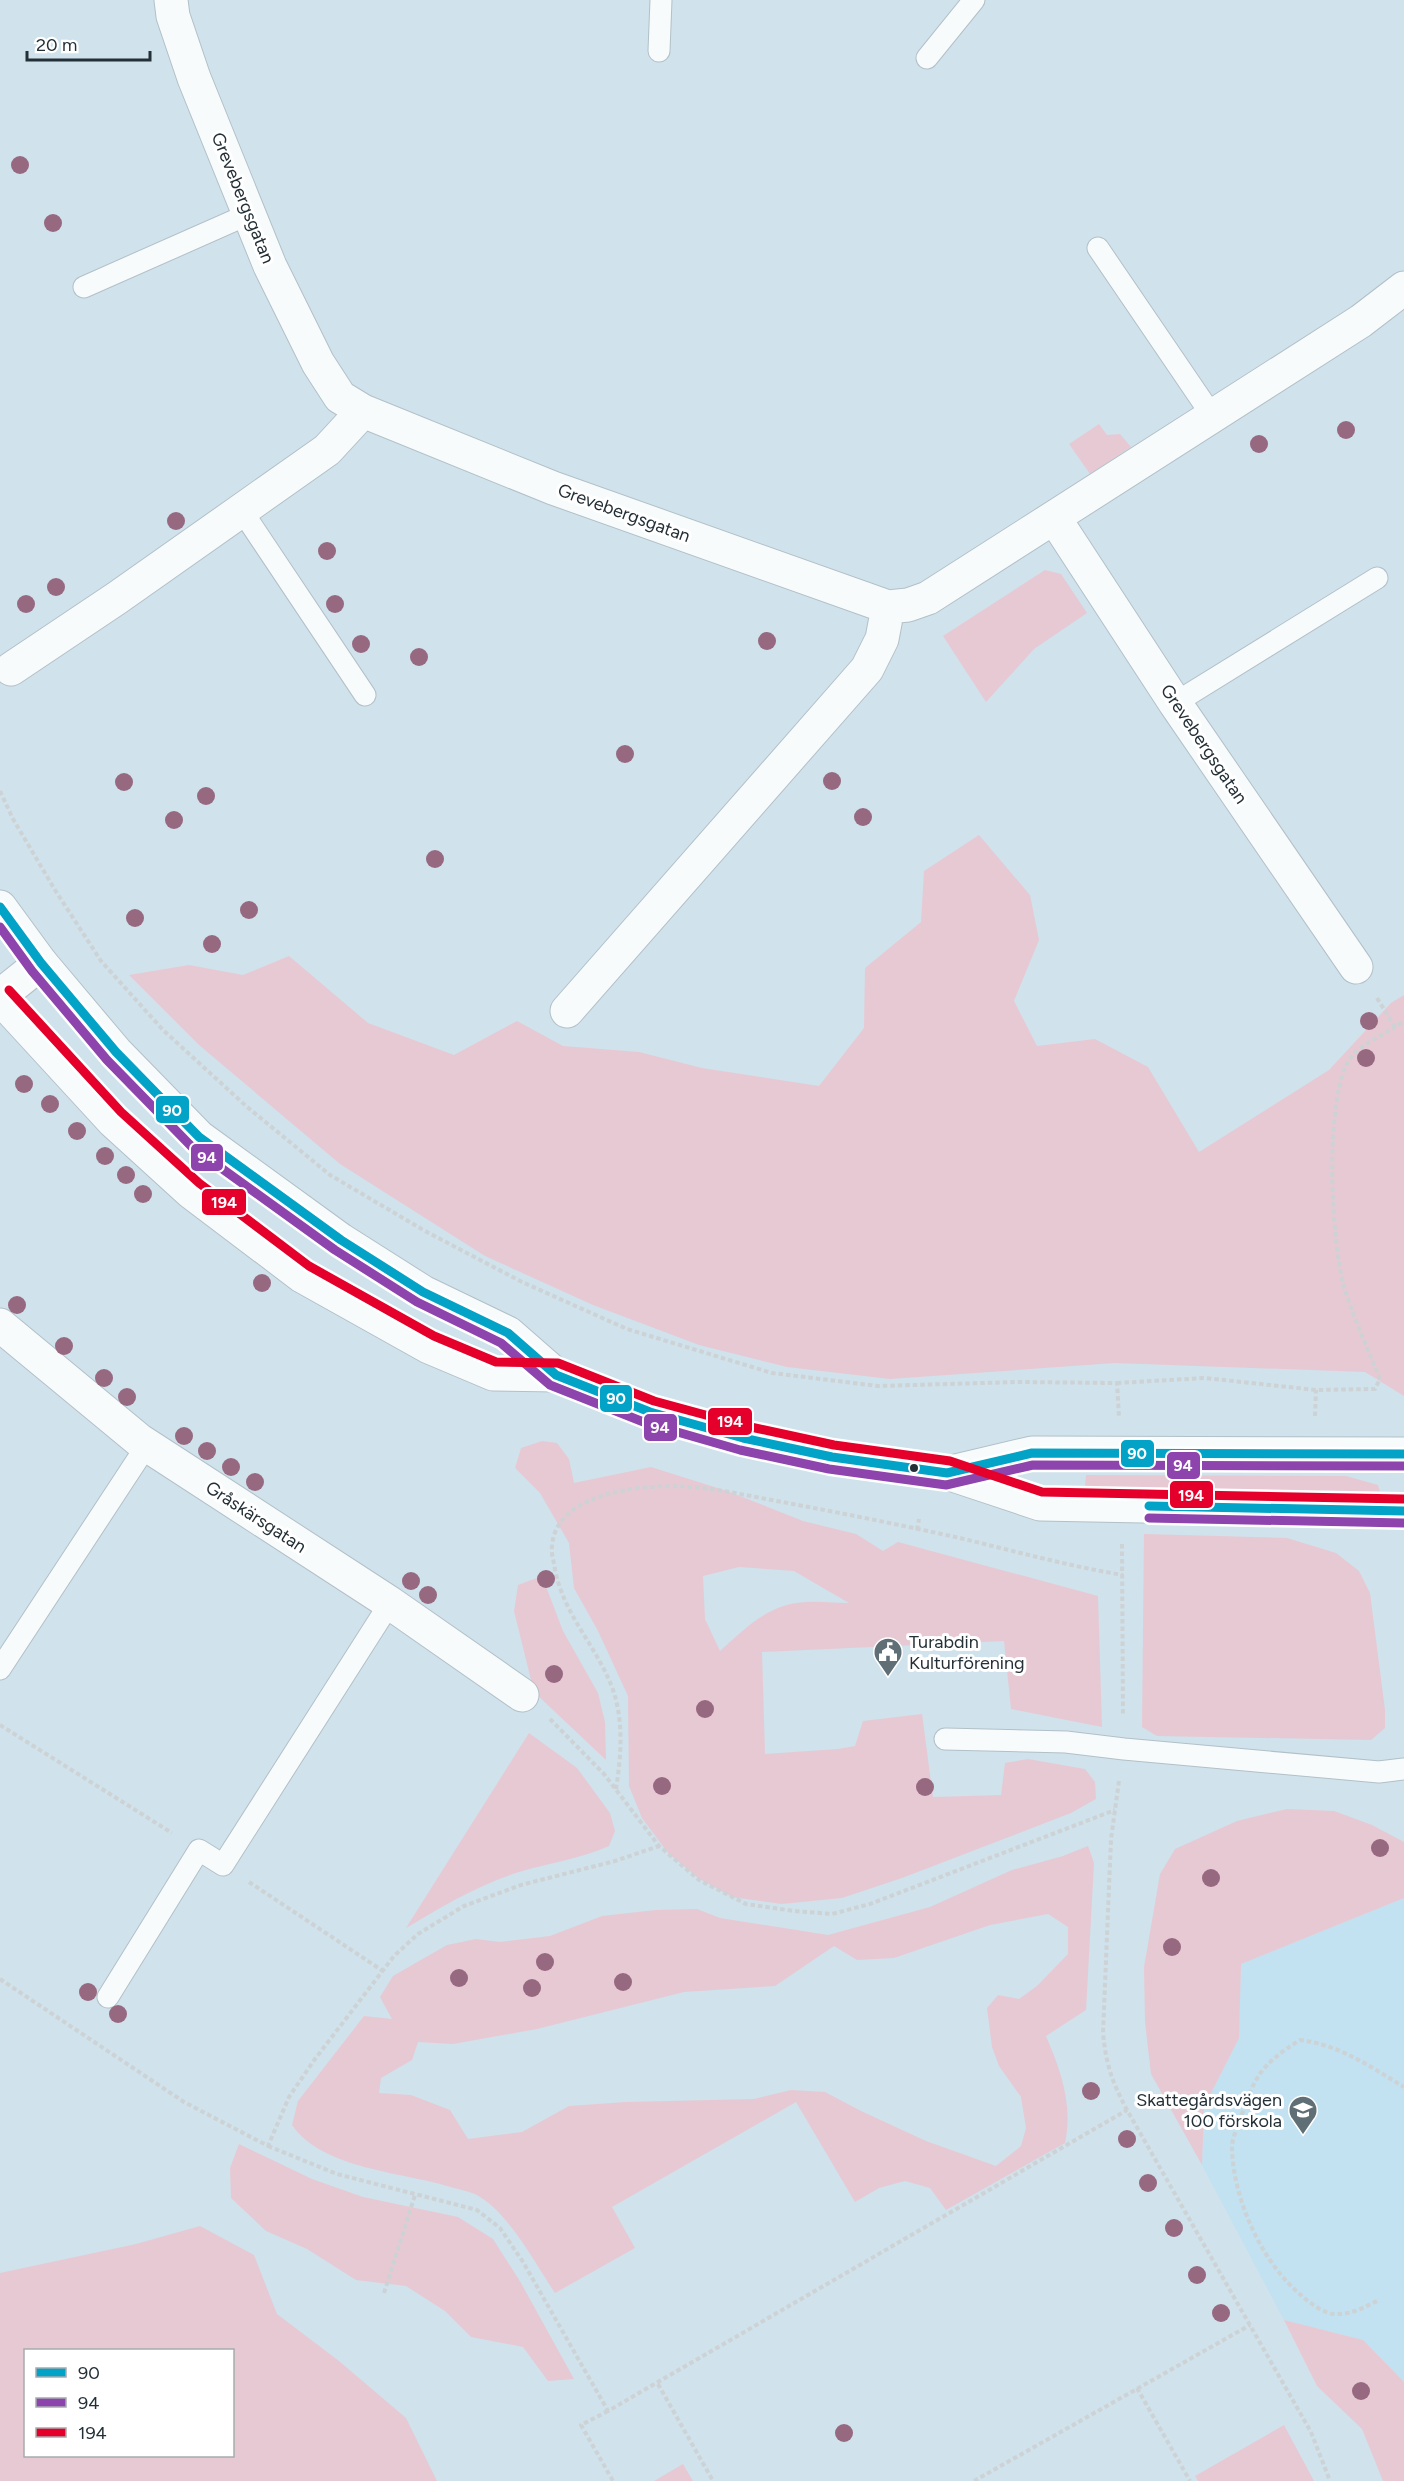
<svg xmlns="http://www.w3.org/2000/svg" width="1404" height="2481" font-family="Figtree,sans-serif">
	<rect width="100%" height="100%" fill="#d0e2ec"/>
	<path fill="#c2e1f1" d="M 1404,1898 L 1404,2382 L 1363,2340 L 1284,2320 L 1202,2165 L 1204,2107 L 1239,2038 L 1241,1964 Z"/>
	<path fill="#e7c9d3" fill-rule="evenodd" d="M 1099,424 L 1107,435 L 1120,434 L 1131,447 L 1090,474 L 1069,444 Z
		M 1045,570 L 1061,574 L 1087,613 L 1034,649 L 986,702 L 943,636 Z
		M 979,835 L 1030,895 L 1039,940 L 1014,1001 L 1037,1046 L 1095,1039 L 1148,1067 L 1199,1152 L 1329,1070 L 1391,1003 L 1404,995 L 1404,1396 L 1365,1372 L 1115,1363 L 890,1379 L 787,1367 L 699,1345 L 593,1305 L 485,1256 L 340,1164 L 199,1045 L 129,975 L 189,965 L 243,975 L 289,956 L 368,1023 L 454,1055 L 517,1021 L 563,1046 L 639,1052 L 702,1068 L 819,1086 L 864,1028 L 865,968 L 921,922 L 924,871 Z
		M 542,1441 L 557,1443 L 569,1459 L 574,1483 L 651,1467 L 727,1491 L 803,1521 L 856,1534 L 883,1551 L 898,1542 L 1098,1596 L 1102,1727 L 1011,1709 L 1004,1641 L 762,1652 L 765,1754 L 838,1749 L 855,1746 L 863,1721 L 922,1714 L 933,1797 L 1001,1795 L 1005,1763 L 1028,1759 L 1085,1769 L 1095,1782 L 1096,1799 L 1071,1813 L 902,1878 L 842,1898 L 782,1904 L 732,1897 L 698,1878 L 668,1853 L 642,1818 L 629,1786 L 628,1696 L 598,1631 L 574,1588 L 569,1543 L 540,1493 L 515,1468 L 521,1448 ZM 739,1567 L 794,1571 L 849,1603 C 835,1603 821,1601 807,1602 C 769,1603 746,1628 720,1651 L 705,1619 L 703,1576 Z
		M 1086,1475 L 1346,1476 L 1378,1485 L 1380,1492 L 1376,1494 L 1129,1490 L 1085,1486 Z
		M 1144,1534 L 1287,1538 L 1336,1553 L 1359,1571 L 1370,1593 L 1385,1710 L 1385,1728 L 1371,1740 L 1157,1736 L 1142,1727 Z
		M 542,1576 L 563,1631 L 598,1693 L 605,1722 L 606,1760 L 534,1692 L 514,1611 L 518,1585 Z
		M 529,1733 L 577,1768 L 610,1813 L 615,1831 L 609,1846 C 580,1859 549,1863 519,1872 C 478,1885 443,1906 406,1928 Z
		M 1287,1809 L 1334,1811 L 1372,1825 L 1404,1842 L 1404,1898 L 1241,1964 L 1239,2038 L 1204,2107 L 1202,2165 L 1151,2074 L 1145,2022 L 1144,1967 L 1160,1874 L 1175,1849 L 1237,1821 Z
		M 1088,1846 L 1094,1863 L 1086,2010 L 1046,2036 C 1061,2071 1073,2105 1065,2143 L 946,2210 L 930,2188 L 905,2181 L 879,2188 L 855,2202 L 796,2102 L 612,2207 L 635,2248 L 555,2293 C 536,2265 509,2214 480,2197 C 473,2192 462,2190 454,2188 C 405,2172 323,2170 292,2125 L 298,2101 L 364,2016 L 392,2019 L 380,1997 L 393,1976 L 447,1945 L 476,1939 L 500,1942 L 550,1936 L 602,1916 L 656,1910 L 697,1909 L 720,1918 L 828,1935 L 930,1907 L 1012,1870 L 1063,1856 ZM 1048,1914 L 1068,1927 L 1068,1954 L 1037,1986 L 1019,1999 L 998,1995 L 987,2008 L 992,2047 L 999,2066 L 1021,2097 L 1026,2128 L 1021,2146 L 996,2166 L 926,2141 L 861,2111 L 825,2092 L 791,2090 L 754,2099 L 626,2102 L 569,2106 L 522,2132 L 468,2139 L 450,2110 L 411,2095 L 379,2093 L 381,2078 L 412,2060 L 418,2042 L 453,2044 L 537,2029 L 684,1992 L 775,1986 L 834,1946 L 857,1960 L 894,1958 L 990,1925 Z
		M 239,2144 L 312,2179 L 363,2197 L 458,2217 L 493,2239 L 521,2283 L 574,2379 L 548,2381 L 523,2347 L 471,2337 L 445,2311 L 406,2286 L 356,2280 L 307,2249 L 266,2231 L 231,2198 L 230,2168 Z
		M 200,2226 L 254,2255 L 277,2314 L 339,2361 L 406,2418 L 437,2481 L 0,2481 L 0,2273 L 136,2244 ZM 26,2350 L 232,2350 L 232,2456 L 26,2456 Z
		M 1284,2320 L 1363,2340 L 1404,2382 L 1404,2481 L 1383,2481 L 1362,2429 L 1317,2386 Z
		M 1284,2425 L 1314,2481 L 1198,2481 L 1195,2476 Z
		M 683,2464 L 693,2481 L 654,2481 Z"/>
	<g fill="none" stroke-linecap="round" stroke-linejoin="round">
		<g stroke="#b2c0c7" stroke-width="23">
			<path id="service" d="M 659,51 L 661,0
				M 927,58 L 974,0
				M 1098,248 L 1213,417
				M 84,287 L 249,214
				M 242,511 L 365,695
				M 1175,703 L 1377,578
				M 0,1669 L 147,1445
				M 945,1739 L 1066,1742 L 1124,1749 L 1379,1772 L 1404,1769
				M 108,1997 L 199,1850 L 223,1865 L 390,1603"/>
		</g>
		<g stroke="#b2c0c7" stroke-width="35">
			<path id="minor" d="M 171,0 L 173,16 L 194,78 L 270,266 L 318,363 L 340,397 L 363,411 L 553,488 L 888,607 L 908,605 L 928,598 L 1361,321 L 1404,288
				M 1055,519 L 1175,703 L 1356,967
				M 11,669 L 117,598 L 327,450 L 363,411
				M 0,996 L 41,963
				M 567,1011 L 867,669 L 882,639 L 888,607
				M 0,1325 L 139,1440 L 390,1603 L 522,1695"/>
		</g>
		<g stroke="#b2c0c7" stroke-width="35">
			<path id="tertiary" d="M 0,907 L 41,963 L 116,1052 L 199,1137 L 341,1240 L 423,1292 L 508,1333 L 556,1375
				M 0,998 L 113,1121 L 191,1192 L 302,1276 L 429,1347 L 493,1374 L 556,1375 L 650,1412 L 743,1438 L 832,1457 L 947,1473 L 1040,1504 L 1404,1511
				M 947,1473 L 1032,1453 L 1404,1454"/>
		</g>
		<path stroke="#cdd2d4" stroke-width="4" stroke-dasharray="4.5 3" stroke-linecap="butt" d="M 0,791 L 13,819 L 55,890 L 101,961 L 163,1030 L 246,1106 L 330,1175 L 425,1231 L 522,1282 L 627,1329 L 772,1373 L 878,1386 L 1018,1382 L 1117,1383 L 1119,1417
			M 1377,998 L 1395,1027 L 1404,1021
			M 1117,1383 L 1205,1378 L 1316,1390 L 1375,1389 L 1380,1379 C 1368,1350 1355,1321 1345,1290 C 1331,1245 1323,1096 1351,1057 C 1358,1047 1384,1034 1395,1027
			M 1315,1416 L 1316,1390
			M 917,1530 L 919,1519
			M 1122,1544 L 1123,1716
			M 550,1719 L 604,1774 L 659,1846 L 699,1880 L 746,1904 L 794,1911 L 832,1914 L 870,1904 L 1115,1810
			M 0,1725 L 172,1833
			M 1119,1781 L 1111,1839 L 1103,2033 C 1106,2064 1112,2082 1127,2110 L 1311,2432 L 1330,2481
			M 616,1789 C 621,1757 624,1722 613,1690 C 597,1645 562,1615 554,1564 C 553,1558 551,1552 552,1546 C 556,1488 658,1482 702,1488 C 728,1491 755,1497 782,1502 C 841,1513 901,1525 960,1538 C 1014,1551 1068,1566 1123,1575
			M 249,1882 L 383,1971
			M 0,1979 L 184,2102 L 268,2146 L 289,2097 L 315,2059 L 394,1956 L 418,1934 L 464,1906 L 521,1885 L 615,1861 L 659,1846
			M 268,2146 L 337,2174 L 477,2210 L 500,2228 L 523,2262 L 608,2411 L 1127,2110
			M 384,2293 L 415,2195
			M 1377,2301 C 1363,2308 1350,2315 1334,2314 C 1323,2313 1310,2303 1302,2296 C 1262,2263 1233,2200 1232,2147 C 1232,2138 1238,2126 1241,2117 C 1255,2075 1262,2064 1300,2040 C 1338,2044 1371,2067 1404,2087
			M 658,2384 L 713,2481
			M 1137,2388 L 1190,2481
			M 608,2411 L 581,2425 L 613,2481
			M 974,2481 L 1250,2325"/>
		<use href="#service" stroke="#f8fbfc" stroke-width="21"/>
		<use href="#minor" stroke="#f8fbfc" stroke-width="33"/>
		<use href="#tertiary" stroke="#f8fbfc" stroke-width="33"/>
		<g stroke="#fff" stroke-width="14">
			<path id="bus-1" d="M 0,907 L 41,963 L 116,1052 L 199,1137 L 341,1240 L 423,1292 L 508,1333 L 556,1375 L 650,1412 L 743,1438 L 832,1457 L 947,1473 L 1032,1453 L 1404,1454
				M 1149,1506 L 1404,1511"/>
		</g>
		<g stroke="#fff" stroke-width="14">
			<path id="bus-2" d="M 0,927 L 32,971 L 107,1060 L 192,1147 L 335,1250 L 417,1302 L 501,1343 L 550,1385 L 646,1423 L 740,1450 L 829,1469 L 946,1485 L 1033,1465 L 1404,1466
				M 1149,1518 L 1404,1523"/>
		</g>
		<g stroke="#fff" stroke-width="14">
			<path id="bus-3" d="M 9,990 L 121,1112 L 199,1183 L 309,1266 L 434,1336 L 496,1362 L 558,1363 L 654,1401 L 746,1426 L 834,1445 L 950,1461 L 1042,1492 L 1404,1499"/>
		</g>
		<use href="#bus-1" stroke="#02a3c6" stroke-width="9"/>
		<use href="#bus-2" stroke="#8e44ad" stroke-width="9"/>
		<use href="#bus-3" stroke="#e4002b" stroke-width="9"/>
	</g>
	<g fill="#966981">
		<circle cx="20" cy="165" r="9"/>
		<circle cx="53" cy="223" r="9"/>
		<circle cx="1346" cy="430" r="9"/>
		<circle cx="1259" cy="444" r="9"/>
		<circle cx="176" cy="521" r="9"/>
		<circle cx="327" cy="551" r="9"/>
		<circle cx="56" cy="587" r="9"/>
		<circle cx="26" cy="604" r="9"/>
		<circle cx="335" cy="604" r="9"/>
		<circle cx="767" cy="641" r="9"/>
		<circle cx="361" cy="644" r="9"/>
		<circle cx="419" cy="657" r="9"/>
		<circle cx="625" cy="754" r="9"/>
		<circle cx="832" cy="781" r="9"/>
		<circle cx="124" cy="782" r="9"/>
		<circle cx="206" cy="796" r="9"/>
		<circle cx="863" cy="817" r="9"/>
		<circle cx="174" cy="820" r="9"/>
		<circle cx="435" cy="859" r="9"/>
		<circle cx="249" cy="910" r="9"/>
		<circle cx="135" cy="918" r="9"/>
		<circle cx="212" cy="944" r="9"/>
		<circle cx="1369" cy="1021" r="9"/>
		<circle cx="1366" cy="1058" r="9"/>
		<circle cx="24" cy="1084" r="9"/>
		<circle cx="50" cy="1104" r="9"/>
		<circle cx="77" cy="1131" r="9"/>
		<circle cx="105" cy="1156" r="9"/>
		<circle cx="126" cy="1175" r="9"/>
		<circle cx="143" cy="1194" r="9"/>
		<circle cx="262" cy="1283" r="9"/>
		<circle cx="17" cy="1305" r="9"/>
		<circle cx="64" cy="1346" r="9"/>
		<circle cx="104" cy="1378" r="9"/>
		<circle cx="127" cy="1397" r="9"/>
		<circle cx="184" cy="1436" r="9"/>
		<circle cx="207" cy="1451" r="9"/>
		<circle cx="231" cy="1467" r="9"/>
		<circle cx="255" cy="1482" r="9"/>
		<circle cx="546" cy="1579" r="9"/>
		<circle cx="411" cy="1581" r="9"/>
		<circle cx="428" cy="1595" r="9"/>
		<circle cx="554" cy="1674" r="9"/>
		<circle cx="705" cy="1709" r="9"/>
		<circle cx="662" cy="1786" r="9"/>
		<circle cx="925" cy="1787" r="9"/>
		<circle cx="1380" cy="1848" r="9"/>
		<circle cx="1211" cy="1878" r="9"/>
		<circle cx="1172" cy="1947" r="9"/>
		<circle cx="545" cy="1962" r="9"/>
		<circle cx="459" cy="1978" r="9"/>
		<circle cx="623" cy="1982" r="9"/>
		<circle cx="532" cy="1988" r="9"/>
		<circle cx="88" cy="1992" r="9"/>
		<circle cx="118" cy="2014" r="9"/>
		<circle cx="1091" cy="2091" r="9"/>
		<circle cx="1127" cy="2139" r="9"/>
		<circle cx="1148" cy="2183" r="9"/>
		<circle cx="1174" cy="2228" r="9"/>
		<circle cx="1197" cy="2275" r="9"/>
		<circle cx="1221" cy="2313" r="9"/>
		<circle cx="1361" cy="2391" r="9"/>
		<circle cx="844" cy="2433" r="9"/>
	</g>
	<defs>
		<g id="civic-pin" transform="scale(1.5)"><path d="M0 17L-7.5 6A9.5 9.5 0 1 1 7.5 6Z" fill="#606e76" stroke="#fff"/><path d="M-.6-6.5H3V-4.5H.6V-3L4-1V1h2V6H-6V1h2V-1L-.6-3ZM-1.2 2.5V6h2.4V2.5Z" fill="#fff"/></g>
		<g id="school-pin" transform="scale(1.5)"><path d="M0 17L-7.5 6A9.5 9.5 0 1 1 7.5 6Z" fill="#606e76" stroke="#fff"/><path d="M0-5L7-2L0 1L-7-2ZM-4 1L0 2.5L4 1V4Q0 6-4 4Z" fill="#fff"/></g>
	</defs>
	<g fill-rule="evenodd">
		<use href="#civic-pin" x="888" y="1652"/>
		<use href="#school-pin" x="1303" y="2110"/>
	</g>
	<circle fill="#243037" stroke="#fff" stroke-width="2" cx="914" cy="1468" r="5"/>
	<g text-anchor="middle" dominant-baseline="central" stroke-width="6" stroke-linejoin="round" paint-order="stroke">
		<g font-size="18" fill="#243037" stroke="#fff">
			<text transform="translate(243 198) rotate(68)">Grevebergsgatan</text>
			<text transform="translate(624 513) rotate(20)">Grevebergsgatan</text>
			<text transform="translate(1204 744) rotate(56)">Grevebergsgatan</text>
			<text transform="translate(256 1517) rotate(33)">Gråskärsgatan</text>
		</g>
		<g font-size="18" fill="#243037" stroke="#fff" text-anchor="start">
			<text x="909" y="1642">Turabdin<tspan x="909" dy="21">Kulturförening</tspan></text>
			<text x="1282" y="2100" text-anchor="end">Skattegårdsvägen<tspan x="1282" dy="21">100 förskola</tspan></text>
		</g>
	</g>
	<g stroke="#fff" stroke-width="2">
		<rect x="155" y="1095" width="35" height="29" rx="6" fill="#02a3c6"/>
		<rect x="190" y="1143" width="34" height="29" rx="6" fill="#8e44ad"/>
		<rect x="201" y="1188" width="46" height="28" rx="6" fill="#e4002b"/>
		<rect x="599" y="1384" width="34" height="29" rx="6" fill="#02a3c6"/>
		<rect x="707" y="1407" width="46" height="29" rx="6" fill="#e4002b"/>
		<rect x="643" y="1413" width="35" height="29" rx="6" fill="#8e44ad"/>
		<rect x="1120" y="1439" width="35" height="29" rx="6" fill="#02a3c6"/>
		<rect x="1166" y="1451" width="35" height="29" rx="6" fill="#8e44ad"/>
		<rect x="1169" y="1480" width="45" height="29" rx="6" fill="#e4002b"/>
	</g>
	<g font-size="16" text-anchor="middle" font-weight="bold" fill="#fff">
		<text x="172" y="1116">90</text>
		<text x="207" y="1163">94</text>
		<text x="224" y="1208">194</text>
		<text x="616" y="1404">90</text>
		<text x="730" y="1427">194</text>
		<text x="660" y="1433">94</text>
		<text x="1137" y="1459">90</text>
		<text x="1183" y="1471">94</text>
		<text x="1191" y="1501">194</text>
	</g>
	<rect x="24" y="2349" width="210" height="108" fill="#ffffff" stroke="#a7acaf" stroke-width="1.5"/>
	<rect x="36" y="2368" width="30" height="9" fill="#02a3c6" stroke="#a7acaf" stroke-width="1.5"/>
	<text x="78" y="2379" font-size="18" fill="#243037">90</text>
	<rect x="36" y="2398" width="30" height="9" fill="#8e44ad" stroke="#a7acaf" stroke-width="1.5"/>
	<text x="78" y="2409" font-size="18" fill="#243037">94</text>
	<rect x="36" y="2428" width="30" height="9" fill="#e4002b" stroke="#a7acaf" stroke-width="1.5"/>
	<text x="78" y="2439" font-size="18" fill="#243037">194</text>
	<path d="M27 51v9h123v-9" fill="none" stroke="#243037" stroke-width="3"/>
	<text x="36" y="51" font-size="18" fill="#243037" stroke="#ffffff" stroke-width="4.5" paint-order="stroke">20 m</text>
</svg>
